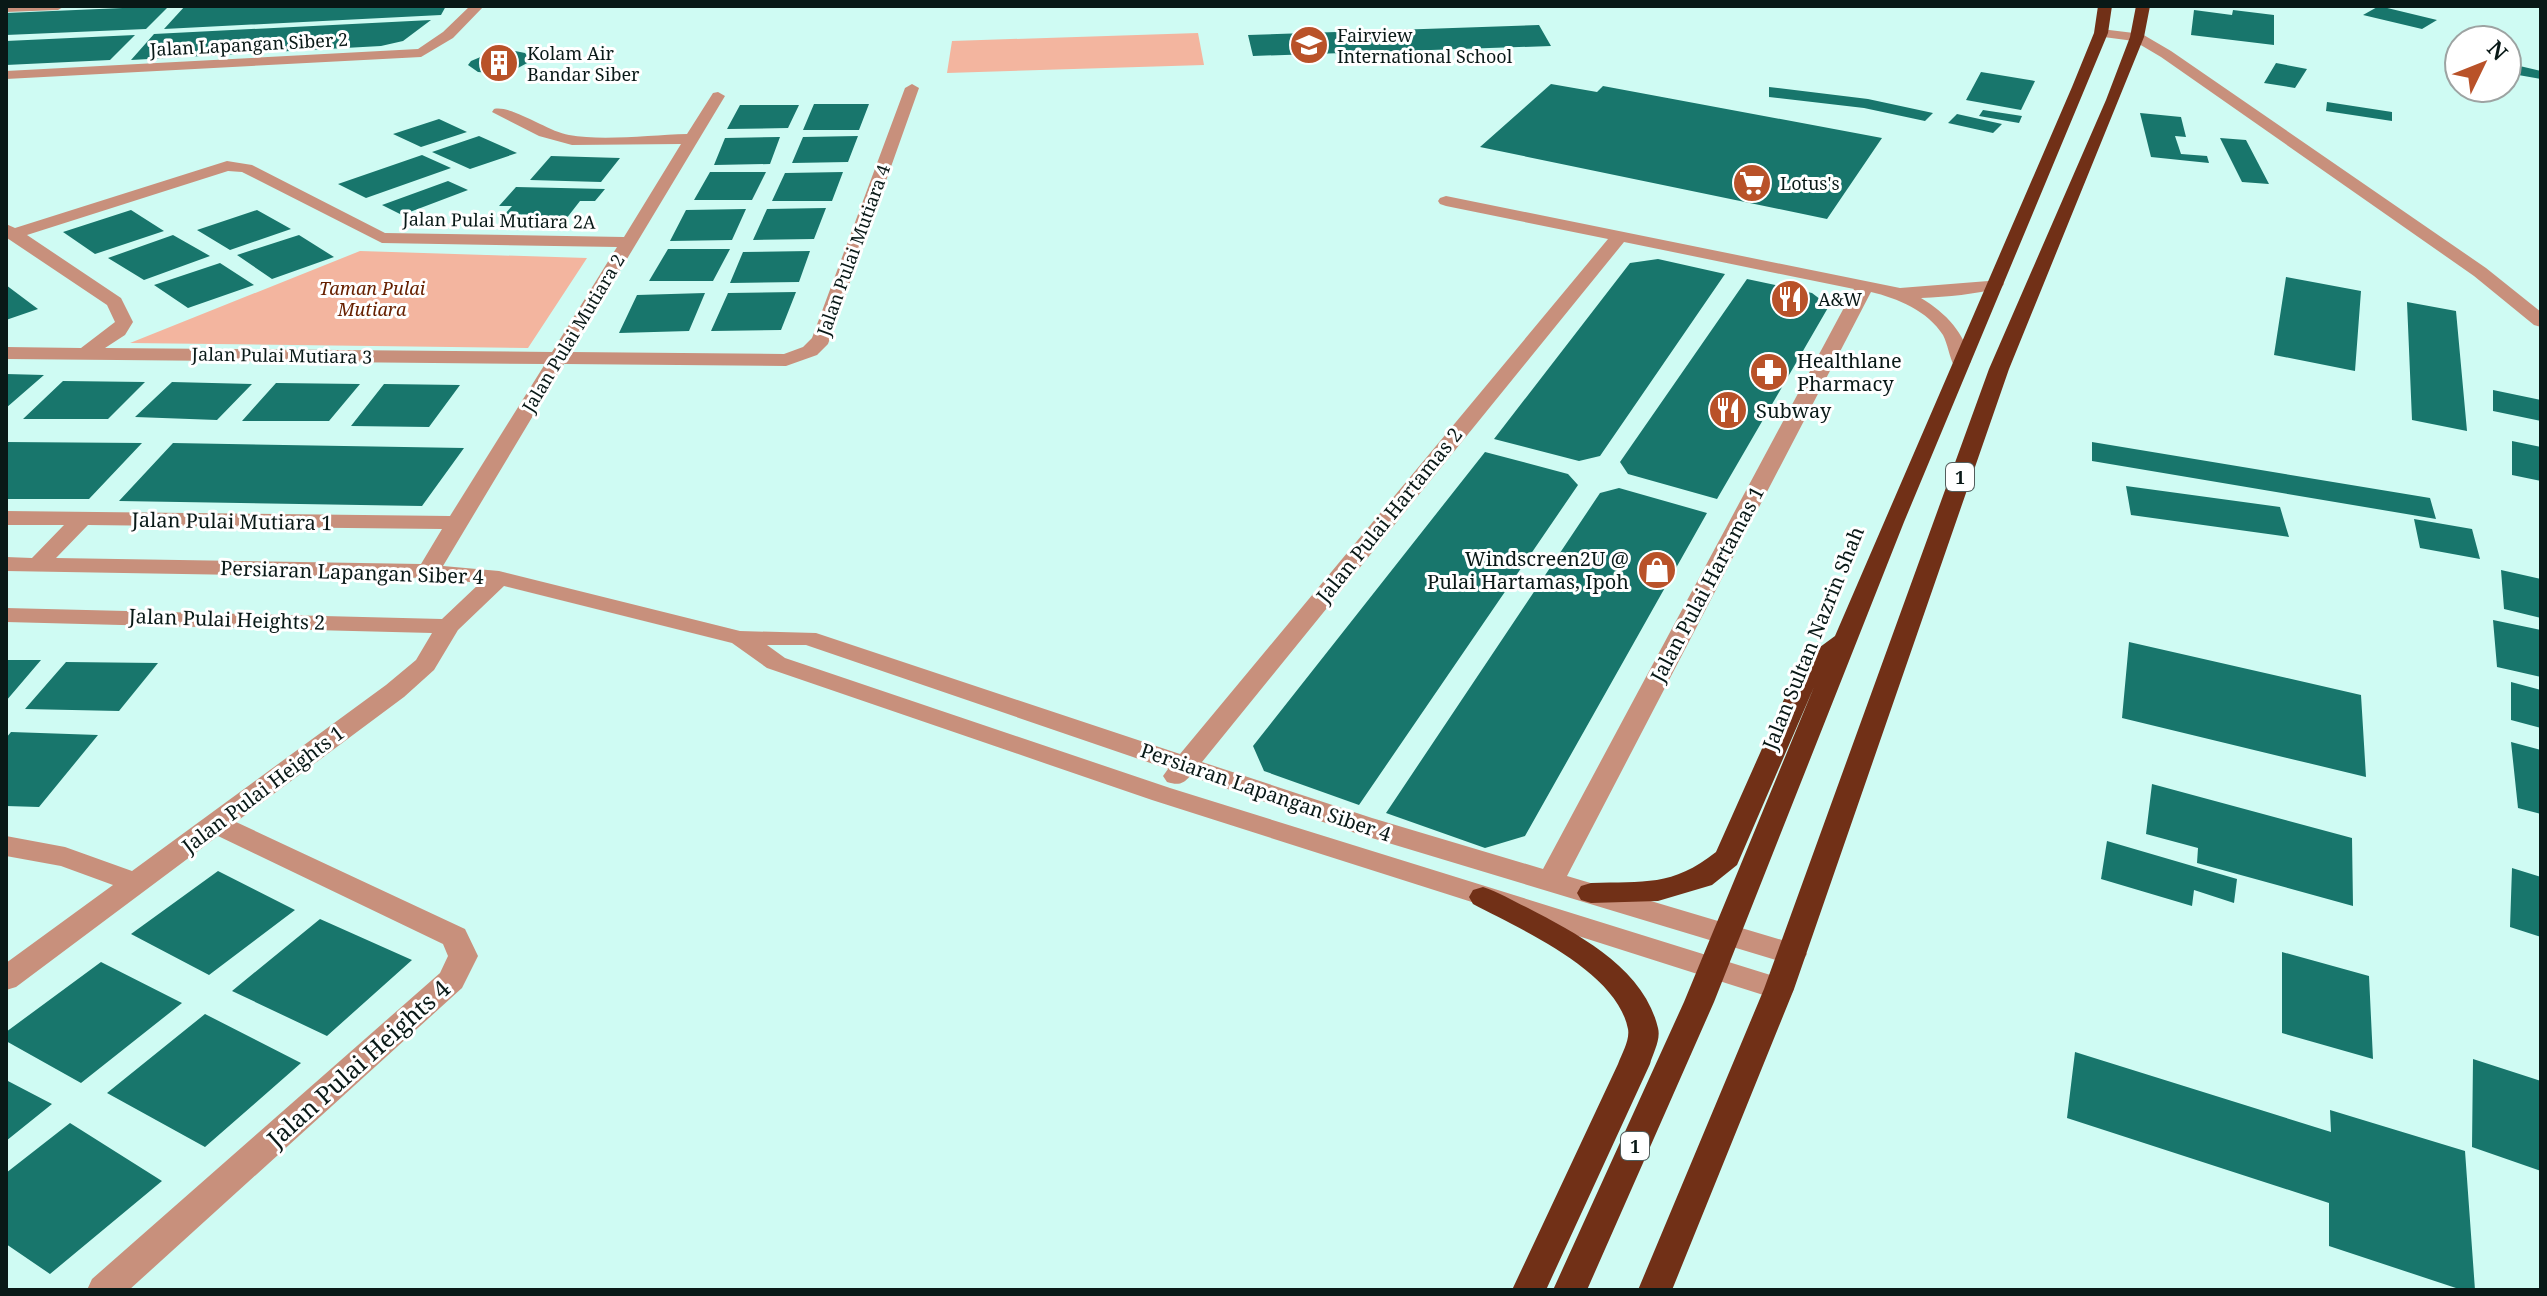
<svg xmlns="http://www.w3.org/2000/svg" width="2547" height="1296" font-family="'Noto Serif',serif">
	<rect width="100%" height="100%" fill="#cffbf3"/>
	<path fill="#f3b59f" d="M 1198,33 L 1204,65 L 947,73 L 952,41 Z
		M 360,251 L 587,258 L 528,348 L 130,343 Z"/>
	<path fill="#18766c" d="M 169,6 L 146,29 L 6,35 L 6,13 Z
		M 185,6 L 446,6 L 441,15 L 164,29 Z
		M 2379,6 L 2437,20 L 2422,29 L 2363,15 Z
		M 2194,10 L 2232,15 L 2233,10 L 2274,15 L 2274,45 L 2191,35 Z
		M 431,20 L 403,41 L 381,46 L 131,60 L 154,34 Z
		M 1539,25 L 1551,46 L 1253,56 L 1248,35 Z
		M 135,35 L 110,60 L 6,65 L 6,41 Z
		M 515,51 L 525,53 L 531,61 L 516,69 L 490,73 L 478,72 L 468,65 L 471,61 L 490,53 Z
		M 2276,63 L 2307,69 L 2295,88 L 2264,83 Z
		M 2507,63 L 2541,71 L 2541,79 L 2507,73 Z
		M 1981,72 L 2035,81 L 2021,110 L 1966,100 Z
		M 1551,84 L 1597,92 L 1603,86 L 1882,138 L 1827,219 L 1480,147 Z
		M 1769,87 L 1868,99 L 1933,113 L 1925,121 L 1864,108 L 1769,97 Z
		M 2469,88 L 2505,88 L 2495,96 Z
		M 2327,102 L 2392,112 L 2392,121 L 2326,111 Z
		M 814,104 L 869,104 L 859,130 L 803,130 Z
		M 740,105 L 799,105 L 788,128 L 727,129 Z
		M 1983,110 L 2022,116 L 2019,123 L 1979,116 Z
		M 2140,113 L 2181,117 L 2186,137 L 2175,136 L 2181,154 L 2207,156 L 2209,163 L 2151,157 Z
		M 1957,114 L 2002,124 L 1993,133 L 1948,123 Z
		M 439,119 L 467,132 L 421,147 L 393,134 Z
		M 479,136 L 517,153 L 470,169 L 432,152 Z
		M 858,136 L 848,162 L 792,163 L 803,137 Z
		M 780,137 L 770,164 L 714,165 L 725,138 Z
		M 2220,138 L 2246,140 L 2269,184 L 2242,182 Z
		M 422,155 L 451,168 L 366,198 L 338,184 Z
		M 551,156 L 620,158 L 601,182 L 530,180 Z
		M 710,172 L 766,172 L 752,200 L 694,200 Z
		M 843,172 L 832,201 L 772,201 L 785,173 Z
		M 448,181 L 468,190 L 402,215 L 382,205 Z
		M 516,187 L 605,189 L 595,201 L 580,201 L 559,228 L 528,227 L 538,215 L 505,214 L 512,206 L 499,206 Z
		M 826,208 L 814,239 L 753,240 L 767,209 Z
		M 746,209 L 732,240 L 670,241 L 686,210 Z
		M 131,210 L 164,231 L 95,254 L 63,232 Z
		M 257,210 L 291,229 L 230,250 L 197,230 Z
		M 173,235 L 210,256 L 144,280 L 108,258 Z
		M 299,235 L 334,257 L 272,279 L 237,255 Z
		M 668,249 L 730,249 L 713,281 L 649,281 Z
		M 810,251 L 799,282 L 730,283 L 743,252 Z
		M 1658,259 L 1725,274 L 1600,456 L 1579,461 L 1494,439 L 1630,263 Z
		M 220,263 L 254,285 L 188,308 L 154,285 Z
		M 2286,277 L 2361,291 L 2355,371 L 2274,355 Z
		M 1747,279 L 1812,293 L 1829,306 L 1717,499 L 1628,474 L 1620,462 Z
		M 6,285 L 38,309 L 6,320 Z
		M 796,292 L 781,330 L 711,331 L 728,293 Z
		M 705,293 L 689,331 L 619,333 L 637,295 Z
		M 2407,302 L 2456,311 L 2467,431 L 2412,420 Z
		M 6,374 L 44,375 L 6,408 Z
		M 63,381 L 145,382 L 108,419 L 23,419 Z
		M 172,382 L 252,384 L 217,420 L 135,417 Z
		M 276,383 L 360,384 L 329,421 L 242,421 Z
		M 384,384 L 460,385 L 429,427 L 351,426 Z
		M 2493,390 L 2541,400 L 2541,421 L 2493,411 Z
		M 2512,441 L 2541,447 L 2541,481 L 2512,475 Z
		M 6,442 L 142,443 L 89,499 L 6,499 Z
		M 2092,442 L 2430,498 L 2436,519 L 2092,461 Z
		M 173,443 L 464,448 L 422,506 L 119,501 Z
		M 1485,452 L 1568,474 L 1578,485 L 1359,805 L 1264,771 L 1253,746 Z
		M 2126,486 L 2280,507 L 2289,537 L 2131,515 Z
		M 1619,488 L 1707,513 L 1525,836 L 1485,848 L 1386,813 L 1600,493 Z
		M 2414,519 L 2472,529 L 2480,559 L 2420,548 Z
		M 2501,570 L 2541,579 L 2541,618 L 2504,609 Z
		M 2493,620 L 2541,630 L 2541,677 L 2497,667 Z
		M 2129,642 L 2361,695 L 2366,777 L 2122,718 Z
		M 6,660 L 41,660 L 6,701 Z
		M 66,662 L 158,663 L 119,711 L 25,709 Z
		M 2511,682 L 2541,690 L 2541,728 L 2511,720 Z
		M 11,732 L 98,735 L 39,807 L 6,806 L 6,738 Z
		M 2511,742 L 2541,750 L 2541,814 L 2518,808 Z
		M 2152,784 L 2352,838 L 2353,906 L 2197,863 L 2198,848 L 2146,834 Z
		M 2107,841 L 2237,879 L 2234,903 L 2194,890 L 2192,906 L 2101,879 Z
		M 2512,868 L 2541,877 L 2541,937 L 2510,927 Z
		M 218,871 L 295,910 L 209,975 L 131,934 Z
		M 320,919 L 412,960 L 327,1036 L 232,991 Z
		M 2282,952 L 2369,976 L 2373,1059 L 2282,1033 Z
		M 101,962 L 182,1003 L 81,1083 L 6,1041 L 6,1032 Z
		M 205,1014 L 301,1063 L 205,1147 L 107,1093 Z
		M 2075,1052 L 2331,1132 L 2330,1110 L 2465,1151 L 2475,1290 L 2462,1290 L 2329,1246 L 2329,1203 L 2067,1118 Z
		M 2473,1059 L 2541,1081 L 2541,1171 L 2472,1147 Z
		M 6,1080 L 52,1104 L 6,1141 Z
		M 70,1123 L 162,1181 L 50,1274 L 6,1244 L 6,1173 Z"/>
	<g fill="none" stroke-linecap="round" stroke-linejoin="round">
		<path fill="#c8907c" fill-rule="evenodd" d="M 6,6 L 65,6 L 58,10 L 6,12 Z
			M 470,6 L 484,6 L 453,38 L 421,57 L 6,79 L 6,71 L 418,49 L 443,32 Z
			M 2101,29 L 2142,34 L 2171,51 L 2486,268 L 2541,312 L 2541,327 L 2534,325 L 2474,276 L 2161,57 L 2134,41 L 2096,36 L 2096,30 Z
			M 912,84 L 919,88 L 828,344 L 817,355 L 786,366 L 564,364 L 443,566 L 499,571 L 740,631 L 816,633 L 1180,754 L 1608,239 L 1446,206 L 1440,204 L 1438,201 L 1440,198 L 1446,196 L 1900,288 L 2001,280 L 2004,284 L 2001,288 C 1974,294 1949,297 1921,298 C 1947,314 1964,332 1971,362 L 1961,368 L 1954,366 C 1949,356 1948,345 1943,335 C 1928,311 1897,298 1871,292 L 1567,876 L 1802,946 L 1807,954 L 1802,962 L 1792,965 L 1352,832 L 1190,776 C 1183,785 1177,785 1167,782 L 1163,776 L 1168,769 L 806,645 L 767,645 L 785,658 L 1170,788 L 1790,981 L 1794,989 L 1790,997 L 1779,1000 L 1152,800 L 767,668 L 732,643 L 504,586 L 458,630 L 434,670 L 404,697 L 236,822 L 465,929 L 478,956 L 462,988 L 129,1290 L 87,1290 L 92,1279 L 440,973 L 448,956 L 443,944 L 218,836 L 16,987 L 6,990 L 6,963 L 113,885 L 61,866 L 6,856 L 6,836 L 65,847 L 132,871 L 386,685 L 416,660 L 432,633 L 6,622 L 6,608 L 442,619 L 480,583 L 428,578 L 6,571 L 6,557 L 32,558 L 64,525 L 6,525 L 6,511 L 450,516 L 545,364 L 6,359 L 6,347 L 81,348 L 115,322 L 107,305 L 7,238 L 6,224 L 15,228 L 227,161 L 252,165 L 385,233 L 624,237 L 681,144 L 572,145 L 539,136 L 492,112 L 494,109 C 512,105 547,131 569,135 C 602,141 652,135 687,134 L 713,93 L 718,92 L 725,96 L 571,352 L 784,354 L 803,347 L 812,338 L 905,88 ZM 228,171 L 242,172 L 382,243 L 617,247 L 552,352 L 105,348 L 125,335 L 133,322 L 121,298 L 27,235 ZM 1624,242 L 1854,289 L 1543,869 L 1372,818 L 1202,762 ZM 88,525 L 442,529 L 421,564 L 56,558 Z"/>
		<path fill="#713017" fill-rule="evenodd" d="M 2098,6 L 2112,6 L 2108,33 L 1904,522 L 1714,1002 L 1587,1290 L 1553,1290 L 1684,1002 L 1814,687 L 1737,865 L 1712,885 L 1658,901 L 1591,903 L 1581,900 L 1577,893 L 1581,886 L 1591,883 C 1644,881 1672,887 1716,852 L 1801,661 L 1835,636 L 2072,87 L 2094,33 Z
			M 2136,6 L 2150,6 L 2144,37 L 2009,369 L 1794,989 L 1672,1290 L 1638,1290 L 1764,989 L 1989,369 L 2106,100 L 2130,37 Z
			M 1483,887 C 1499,892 1513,901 1528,908 C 1578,934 1644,968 1658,1028 C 1661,1040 1653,1053 1650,1064 L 1546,1290 L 1512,1290 L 1618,1064 C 1622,1053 1630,1040 1628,1029 C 1617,971 1520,929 1473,904 L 1469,897 L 1473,890 Z"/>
	</g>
	<defs>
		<g id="school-disc" transform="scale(2)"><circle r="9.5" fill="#b95229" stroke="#fff"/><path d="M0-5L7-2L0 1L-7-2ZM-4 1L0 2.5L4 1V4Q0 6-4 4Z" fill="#fff"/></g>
		<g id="building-disc" transform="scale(2)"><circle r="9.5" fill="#b95229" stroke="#fff"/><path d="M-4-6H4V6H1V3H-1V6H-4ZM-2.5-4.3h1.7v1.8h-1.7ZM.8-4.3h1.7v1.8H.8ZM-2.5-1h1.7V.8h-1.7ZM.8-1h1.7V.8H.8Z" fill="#fff"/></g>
		<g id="supermarket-disc" transform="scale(2)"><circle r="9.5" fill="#b95229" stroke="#fff"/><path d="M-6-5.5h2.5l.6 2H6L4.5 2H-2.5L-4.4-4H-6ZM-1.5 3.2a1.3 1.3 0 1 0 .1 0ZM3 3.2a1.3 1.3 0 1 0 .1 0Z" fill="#fff"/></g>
		<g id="restaurant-disc" transform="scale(2)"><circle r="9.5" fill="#b95229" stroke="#fff"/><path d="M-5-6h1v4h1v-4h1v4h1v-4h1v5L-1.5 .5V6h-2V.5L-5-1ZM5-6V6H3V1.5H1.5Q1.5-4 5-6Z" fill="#fff"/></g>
		<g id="pharmacy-disc" transform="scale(2)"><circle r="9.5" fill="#b95229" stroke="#fff"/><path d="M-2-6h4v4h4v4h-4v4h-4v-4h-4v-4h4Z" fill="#fff"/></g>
		<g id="shop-disc" transform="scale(2)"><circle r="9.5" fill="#b95229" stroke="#fff"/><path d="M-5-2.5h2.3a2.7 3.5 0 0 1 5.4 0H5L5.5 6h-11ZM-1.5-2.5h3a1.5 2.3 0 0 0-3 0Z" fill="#fff"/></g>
	</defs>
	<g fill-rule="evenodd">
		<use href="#school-disc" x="1309" y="45"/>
		<use href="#building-disc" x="499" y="63"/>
		<use href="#supermarket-disc" x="1752" y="183"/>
		<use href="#restaurant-disc" x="1790" y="299"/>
		<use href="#pharmacy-disc" x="1769" y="372"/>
		<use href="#restaurant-disc" x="1728" y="410"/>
		<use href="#shop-disc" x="1657" y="570"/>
	</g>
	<g text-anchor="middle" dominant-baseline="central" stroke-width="6" stroke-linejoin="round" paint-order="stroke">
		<g font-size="18" fill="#091917" stroke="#fff" text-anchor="start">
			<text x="1337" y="35">Fairview<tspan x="1337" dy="21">International School</tspan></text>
			<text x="527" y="53">Kolam Air<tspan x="527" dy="21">Bandar Siber</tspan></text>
			<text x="1780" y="183">Lotus's</text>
			<text x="1818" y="299">A&amp;W</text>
		</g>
		<g font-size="18" fill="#091917" stroke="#fff">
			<text transform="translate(249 44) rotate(-3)">Jalan Lapangan Siber 2</text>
			<text transform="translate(499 220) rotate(1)">Jalan Pulai Mutiara 2A</text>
			<text transform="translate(853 250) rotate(-70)">Jalan Pulai Mutiara 4</text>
			<text transform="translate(573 333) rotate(-59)">Jalan Pulai Mutiara 2</text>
			<text transform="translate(282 355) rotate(1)">Jalan Pulai Mutiara 3</text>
		</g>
		<g font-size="18" font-style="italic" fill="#662000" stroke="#fff">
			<text x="372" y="288">Taman Pulai<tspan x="372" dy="21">Mutiara</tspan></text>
		</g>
		<g fill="#fff" stroke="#535e5d" stroke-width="2">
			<rect x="1946" y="463" width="28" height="28" rx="6"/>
			<rect x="1621" y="1132" width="28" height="28" rx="6"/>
		</g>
		<g font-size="18" font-weight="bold" fill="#091917">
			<text x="1960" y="477">1</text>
			<text x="1635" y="1146">1</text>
		</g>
		<g font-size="20" fill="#091917" stroke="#fff" text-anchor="start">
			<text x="1797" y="360">Healthlane<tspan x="1797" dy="23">Pharmacy</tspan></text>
			<text x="1756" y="410">Subway</text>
			<text x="1629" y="558" text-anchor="end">Windscreen2U @<tspan x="1629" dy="23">Pulai Hartamas, Ipoh</tspan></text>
		</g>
		<g font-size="20" fill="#091917" stroke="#fff">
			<text transform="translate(1389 515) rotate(-51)">Jalan Pulai Hartamas 2</text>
			<text transform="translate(232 521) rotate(1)">Jalan Pulai Mutiara 1</text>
			<text transform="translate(352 572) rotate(2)">Persiaran Lapangan Siber 4</text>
			<text transform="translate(1707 584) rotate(-62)">Jalan Pulai Hartamas 1</text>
			<text transform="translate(227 619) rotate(2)">Jalan Pulai Heights 2</text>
			<text transform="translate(1813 638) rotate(-68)">Jalan Sultan Nazrin Shah</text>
			<text transform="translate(263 789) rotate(-37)">Jalan Pulai Heights 1</text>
			<text transform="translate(1266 792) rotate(19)">Persiaran Lapangan Siber 4</text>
		</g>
		<g font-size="24" fill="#091917" stroke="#fff">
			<text transform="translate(358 1063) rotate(-42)">Jalan Pulai Heights 4</text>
		</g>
	</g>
	<rect width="2547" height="1296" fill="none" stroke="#091917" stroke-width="16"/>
	<g transform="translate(2483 64) rotate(47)"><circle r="38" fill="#ffffff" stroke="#9da3a2" stroke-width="2"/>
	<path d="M0-6L14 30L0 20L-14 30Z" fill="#b95229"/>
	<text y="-12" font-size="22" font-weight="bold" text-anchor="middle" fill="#091917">N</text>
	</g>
</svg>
